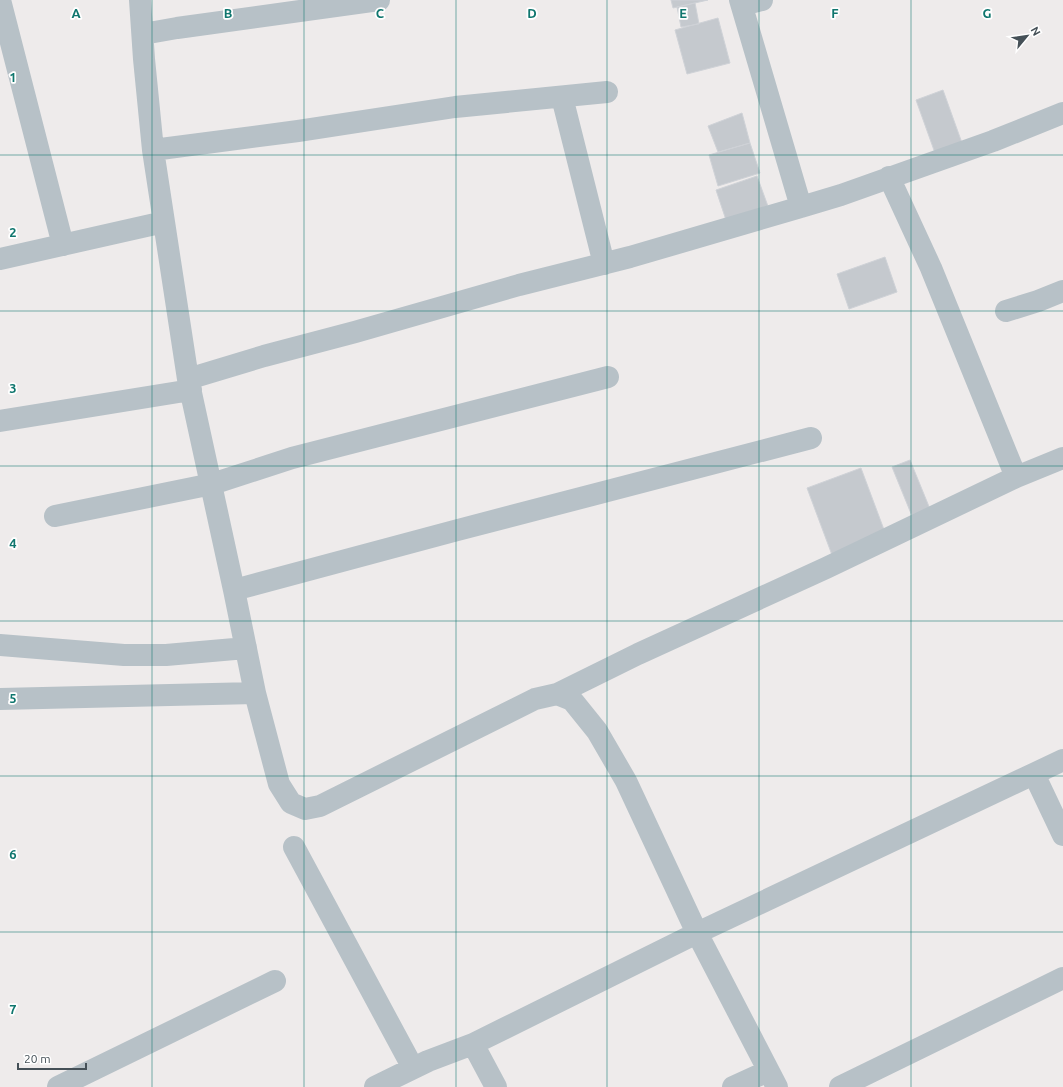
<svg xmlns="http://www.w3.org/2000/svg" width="1063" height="1087" font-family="Ubuntu,sans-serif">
	<rect width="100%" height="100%" fill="#eeebeb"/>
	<path fill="#c5c9ce" stroke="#cfd2d7" d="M 671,0 L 708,0 L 673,8 Z
		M 695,3 L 699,24 L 681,27 L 677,7 Z
		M 718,18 L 730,63 L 687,74 L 675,30 Z
		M 943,90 L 962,143 L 935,153 L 916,100 Z
		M 742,113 L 750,143 L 718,152 L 708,126 Z
		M 750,143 L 760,173 L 718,186 L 709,155 Z
		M 757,176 L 769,209 L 727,223 L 716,190 Z
		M 885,257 L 897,292 L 849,309 L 837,274 Z
		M 910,460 L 930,509 L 912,516 L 892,467 Z
		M 861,468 L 886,535 L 832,555 L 807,488 Z"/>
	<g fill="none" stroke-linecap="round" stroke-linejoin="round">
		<path stroke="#b7c1c7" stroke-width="22" d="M 0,0 L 63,245
			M 140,0 L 144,59 L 153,150 L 188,379 L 234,590 L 255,693 L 279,784 L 291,803 L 305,809 L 320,806 L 535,699 L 557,694 L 572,700 L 597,731 L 626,781 L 697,933 L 777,1087
			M 740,0 L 801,207
			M 742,5 L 762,0
			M 143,34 L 177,28 L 379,0
			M 562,97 L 604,264
			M 153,150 L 298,131 L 455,107 L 607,92
			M 889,177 L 931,268 L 1016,477
			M 0,259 L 164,222
			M 1006,311 L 1038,301 L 1063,291
			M 188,379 L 264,356 L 355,332 L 519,285 L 630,257 L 801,207 L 841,195 L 993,141 L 1063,113
			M 0,421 L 191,390
			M 55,516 L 212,484 L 292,458 L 608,377
			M 234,590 L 454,531 L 811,438
			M 0,645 L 124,655 L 166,655 L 246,648
			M 557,694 L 638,654 L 826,568 L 1016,477 L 1063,458
			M 0,699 L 255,693
			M 1034,774 L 1063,835
			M 294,847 L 413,1068
			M 473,1044 L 496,1087
			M 58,1087 L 275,981
			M 375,1087 L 428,1061 L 473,1044 L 697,933 L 1063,760
			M 733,1087 L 768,1071
			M 840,1087 L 1063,978"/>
	</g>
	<path fill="none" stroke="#0f766e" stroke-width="1" stroke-opacity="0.55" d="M 152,0 L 152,1087M 304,0 L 304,1087M 456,0 L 456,1087M 607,0 L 607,1087M 759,0 L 759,1087M 911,0 L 911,1087M 0,155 L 1063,155M 0,311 L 1063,311M 0,466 L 1063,466M 0,621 L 1063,621M 0,776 L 1063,776M 0,932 L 1063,932"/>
	<g font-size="13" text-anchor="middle" font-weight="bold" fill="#0f766e" stroke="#fff" stroke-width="3.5" stroke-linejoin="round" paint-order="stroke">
		<text x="76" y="18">A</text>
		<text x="228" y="18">B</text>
		<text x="380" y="18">C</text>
		<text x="532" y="18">D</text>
		<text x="683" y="18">E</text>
		<text x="835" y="18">F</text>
		<text x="987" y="18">G</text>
		<text x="13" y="82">1</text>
		<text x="13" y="237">2</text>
		<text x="13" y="393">3</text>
		<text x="13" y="548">4</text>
		<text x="13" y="703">5</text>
		<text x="13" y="859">6</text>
		<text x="13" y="1014">7</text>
	</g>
	<g transform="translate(1027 36) rotate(61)" stroke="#ffffff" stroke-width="3" paint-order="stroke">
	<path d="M0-3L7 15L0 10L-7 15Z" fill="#455057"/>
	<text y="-6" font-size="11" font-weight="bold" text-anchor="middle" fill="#455057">N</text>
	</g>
	<path d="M18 1063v6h68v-6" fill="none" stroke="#455057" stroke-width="2"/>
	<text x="24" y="1063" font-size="12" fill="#455057" stroke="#ffffff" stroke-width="3" paint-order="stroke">20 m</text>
</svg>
